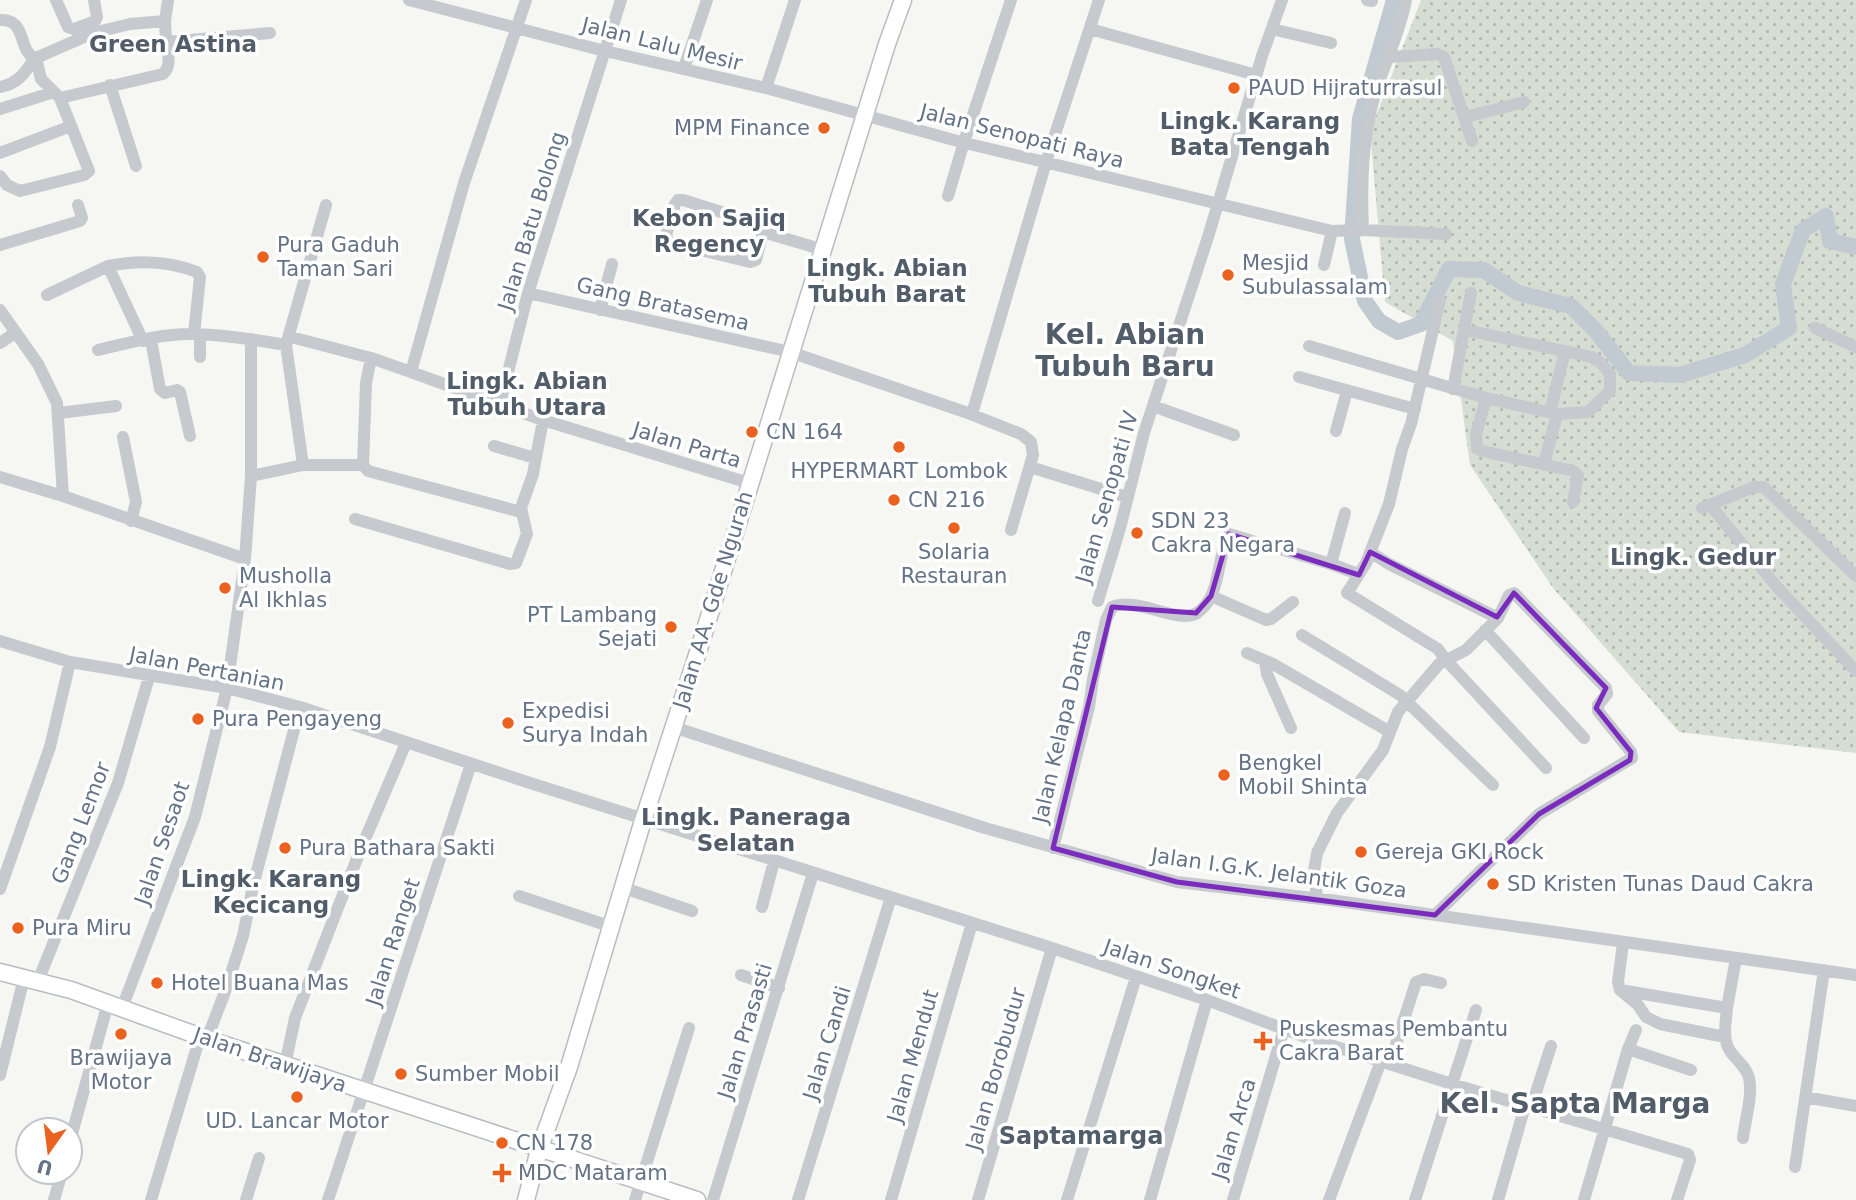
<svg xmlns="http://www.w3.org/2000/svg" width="1856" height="1200" font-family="'DejaVu Sans',sans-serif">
	<defs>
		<pattern id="green-dots" width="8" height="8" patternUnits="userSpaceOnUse" patternTransform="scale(1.75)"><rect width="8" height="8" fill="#d6ded3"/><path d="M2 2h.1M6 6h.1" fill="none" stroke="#b1b8b1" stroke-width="1.8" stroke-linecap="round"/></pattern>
	</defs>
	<rect width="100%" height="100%" fill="#f6f6f3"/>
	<path fill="url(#green-dots)" d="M 1421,0 L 1856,0 L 1856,753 L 1679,732 L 1553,588 L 1470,465 L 1453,341 L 1385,302 L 1370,131 Z"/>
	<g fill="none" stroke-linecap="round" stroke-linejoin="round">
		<path stroke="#c0cad0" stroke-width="16" d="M 1394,0 L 1360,119 L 1352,239 L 1365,301 L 1379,321 L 1398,332 L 1421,324 L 1449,269 L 1484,270 L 1518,293 L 1571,306 L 1596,331 L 1629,373 L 1680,375 L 1745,355 L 1789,328 L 1783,284 L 1803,230 L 1826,216 L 1830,241 L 1856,247"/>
		<g stroke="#b9bcc0" stroke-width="19">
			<path id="major" d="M 0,972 L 71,990 L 207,1039 L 697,1200
				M 526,1200 L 539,1150 L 569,1067 L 641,827 L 698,652 L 887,44 L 903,0"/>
		</g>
		<path stroke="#c6c9cd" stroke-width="12" d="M 56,0 L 68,27 L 74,29 L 95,21 L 97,17 L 94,0
			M 409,0 L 601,50 L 766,88 L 961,142 L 1332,231 L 1363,230 L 1446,234
			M 526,0 L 464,183 L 411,372 L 543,420 L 749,483
			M 1367,0 L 1372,1
			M 0,20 C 28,18 17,53 36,58 L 93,33 L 130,24 L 165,21 L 168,0
			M 165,21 L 166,42 L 270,33
			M 1090,29 L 1256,75
			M 1272,29 L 1331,43
			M 1390,57 L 1437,54 L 1444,57 L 1472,141
			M 684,68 L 707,0
			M 110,85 L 136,166
			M 0,87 C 17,84 26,73 34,58
			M 766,88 L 795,0
			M 60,98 L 163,74 C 172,66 168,53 166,42
			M 0,109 L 54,92
			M 1466,117 L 1524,102
			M 0,153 L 71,126
			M 0,176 L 7,185 L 20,191 L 84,175 L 89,171 L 60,98 L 41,79 L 36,58
			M 948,196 L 964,142 L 1011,0
			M 1363,230 C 1361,184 1362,138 1375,94 C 1385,62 1400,33 1406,0
			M 763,232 L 756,260 L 750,262 L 672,243 L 668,241 L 666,235 L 675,204 L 678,200 L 683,200 L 753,222 L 763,232 L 824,250
			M 0,245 L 80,221 L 82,218 L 78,205
			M 1324,265 L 1332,231
			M 108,266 C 137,260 169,261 197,272 L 200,277 L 194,334
			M 528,293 L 790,352 L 965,412 L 1021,434 L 1031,442 L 1033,455 L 1011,530
			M 47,295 L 108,266 L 143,341
			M 1440,300 L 1411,424 L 1402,449 L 1389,504 L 1366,563 L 1347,593 L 1438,649 L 1445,659 L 1546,768
			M 0,310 L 38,364 L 57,403 L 63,496
			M 600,310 L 612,264
			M 1815,328 L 1856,347
			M 200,335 L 200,357
			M 291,337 L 371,358 L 411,372
			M 251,339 L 251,476
			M 151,340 L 160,389 L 165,393 L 177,390 L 180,392 L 190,436
			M 0,343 L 15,333
			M 286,345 L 326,205
			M 1309,346 L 1486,398 L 1557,414 L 1588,412 L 1610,391 L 1610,374 L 1601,363 L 1592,357 L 1466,330
			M 98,350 C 128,343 163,333 194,334 C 226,335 256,340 286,345
			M 1299,377 L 1415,409
			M 1453,389 L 1471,293
			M 1486,398 L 1476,435 L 1477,448 L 1482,451 L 1574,471 L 1578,476 L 1573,502
			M 500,404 L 528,293 L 621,0
			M 1153,406 L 1234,435
			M 1550,412 L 1565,351
			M 59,413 L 116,406
			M 972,414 L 1046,162 L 1099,0
			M 1336,431 L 1347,391
			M 123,437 L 136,502 L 131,521
			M 494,446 L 535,458
			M 1544,464 L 1557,414
			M 303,465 L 363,465
			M 363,465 L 368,471 L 521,512
			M 363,465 L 366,383 L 371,358
			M 1030,467 L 1127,497
			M 0,477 L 63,496 L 245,559
			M 1711,506 L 1777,587 L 1856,671
			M 1702,508 L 1754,487 L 1764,487 L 1856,576
			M 355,519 L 510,564 L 516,563 L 527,534 L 521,508 L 533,474 L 543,420
			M 1370,552 L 1389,564 L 1498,618
			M 1331,564 L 1345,513
			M 1211,596 L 1266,620 L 1271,619 L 1293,602
			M 1098,601 L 1120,528 L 1144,433 L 1208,237 L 1262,56 L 1282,0
			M 1485,630 L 1584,738
			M 1302,635 L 1400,695 L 1493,785
			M 0,641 L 70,662 L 227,688 L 300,707 L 527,782 L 1052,948 L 1207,1000 L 1305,1037 L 1452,1084 L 1688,1154 L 1690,1160 L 1677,1200
			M 1247,653 L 1273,664 L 1390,732
			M 1265,661 L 1267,674 L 1291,728
			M 673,727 L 985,828 L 1177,882 L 1330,900 L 1856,975
			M 1053,848 L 1089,707 L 1093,679 L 1106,620 L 1112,607 C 1138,596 1177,625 1197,613 C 1222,596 1216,558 1229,534 L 1331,564 L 1358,574
			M 624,888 L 692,911
			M 0,889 L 50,747 L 70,662
			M 519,896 L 612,927
			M 1317,898 L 1314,871 L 1317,853 L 1337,813 L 1383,750 L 1398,712 L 1439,664 L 1466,650 L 1498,618 L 1509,595 L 1514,593 L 1606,688 L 1607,694 L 1598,705 L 1598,711 L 1631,752 L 1632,758 L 1539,814 L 1435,915
			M 762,907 L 774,861
			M 1623,943 L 1618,982 L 1620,990 L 1727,1008 L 1736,958
			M 741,975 L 779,988
			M 38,981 L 118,783 L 149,677
			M 1620,990 L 1638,1005 L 1646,1017 L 1660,1024 L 1725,1037
			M 122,1008 L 195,817 L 227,688 L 245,559 L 251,476 L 303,465 L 286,345
			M 1727,1008 C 1726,1021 1722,1039 1730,1051 C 1736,1060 1746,1066 1749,1078 C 1753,1096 1745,1120 1743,1138
			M 207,1039 L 226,989 L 243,936 L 253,886 L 300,707
			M 1628,1049 L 1691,1070
			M 1390,1063 L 1416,982 L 1424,979 L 1441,983
			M 285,1065 L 295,1018 L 360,851 L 406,743
			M 0,1075 L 24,978
			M 1805,1097 L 1856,1106
			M 1531,1108 L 1551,1046
			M 70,1141 L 108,1003
			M 1795,1167 L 1824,970
			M 54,1200 L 62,1172
			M 151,1200 L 200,1037
			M 246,1200 L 259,1158
			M 328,1200 L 471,764
			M 635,1200 L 689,1028
			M 713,1200 L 813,873
			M 798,1200 L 891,897
			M 891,1200 L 972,923
			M 978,1200 L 1052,948
			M 1067,1200 L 1136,977
			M 1150,1200 L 1207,1000
			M 1233,1200 L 1284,1029
			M 1329,1200 L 1381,1061
			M 1415,1200 L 1476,1010
			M 1498,1200 L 1525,1106
			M 1584,1200 L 1628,1049 L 1636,1030"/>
		<use href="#major" stroke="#fff" stroke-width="16"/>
	</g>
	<path fill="none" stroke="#7b2cbf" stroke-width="5" stroke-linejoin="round" d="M 1229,534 L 1359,575 L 1370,552 L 1497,617 L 1514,593 L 1606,688 L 1596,708 L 1631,752 L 1630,760 L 1539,814 L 1435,915 L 1177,882 L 1053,848 L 1112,607 L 1196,613 L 1211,596 Z"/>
	<g fill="#eb611e" stroke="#fff" stroke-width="2.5">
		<circle cx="1234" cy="88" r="7"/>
		<circle cx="824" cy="128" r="7"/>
		<circle cx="263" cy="257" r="7"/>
		<circle cx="1228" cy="275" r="7"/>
		<circle cx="752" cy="432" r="7"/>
		<circle cx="899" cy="447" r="7"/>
		<circle cx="894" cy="500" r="7"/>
		<circle cx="954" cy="528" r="7"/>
		<circle cx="1137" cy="533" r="7"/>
		<circle cx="225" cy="588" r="7"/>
		<circle cx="671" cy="627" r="7"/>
		<circle cx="198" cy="719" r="7"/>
		<circle cx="508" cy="723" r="7"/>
		<circle cx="1224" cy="775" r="7"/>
		<circle cx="285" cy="848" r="7"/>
		<circle cx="1361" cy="852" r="7"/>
		<circle cx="1493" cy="884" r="7"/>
		<circle cx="18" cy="928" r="7"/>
		<circle cx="157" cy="983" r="7"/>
		<circle cx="121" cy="1034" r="7"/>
		<path d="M1259.5 1030.5h7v7h7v7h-7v7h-7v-7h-7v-7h7z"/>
		<circle cx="401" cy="1074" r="7"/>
		<circle cx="297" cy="1097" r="7"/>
		<circle cx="502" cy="1143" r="7"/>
		<path d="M498.5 1162.5h7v7h7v7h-7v7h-7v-7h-7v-7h7z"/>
	</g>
	<g text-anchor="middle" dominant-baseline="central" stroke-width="7" stroke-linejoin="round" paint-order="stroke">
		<g font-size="21" fill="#647385" stroke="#fff">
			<text transform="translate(662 44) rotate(14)">Jalan Lalu Mesir</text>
			<text transform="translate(1022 136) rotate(14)">Jalan Senopati Raya</text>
			<text transform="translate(532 221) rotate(-73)">Jalan Batu Bolong</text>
			<text transform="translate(663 304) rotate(13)">Gang Bratasema</text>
			<text transform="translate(687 445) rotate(17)">Jalan Parta</text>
			<text transform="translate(1107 497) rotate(-74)">Jalan Senopati IV</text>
			<text transform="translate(713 600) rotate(-73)">Jalan AA. Gde Ngurah</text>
			<text transform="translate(207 669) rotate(11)">Jalan Pertanian</text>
			<text transform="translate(1062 726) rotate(-77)">Jalan Kelapa Danta</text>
			<text transform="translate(81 823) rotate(-69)">Gang Lemor</text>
			<text transform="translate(162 843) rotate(-71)">Jalan Sesaot</text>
			<text transform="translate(1279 873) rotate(8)">Jalan I.G.K. Jelantik Goza</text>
			<text transform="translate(393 942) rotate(-72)">Jalan Ranget</text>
			<text transform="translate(1172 969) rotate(19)">Jalan Songket</text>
			<text transform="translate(745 1031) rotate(-73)">Jalan Prasasti</text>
			<text transform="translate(827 1043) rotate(-73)">Jalan Candi</text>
			<text transform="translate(913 1056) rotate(-74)">Jalan Mendut</text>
			<text transform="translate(270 1060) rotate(19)">Jalan Brawijaya</text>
			<text transform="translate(996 1069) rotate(-74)">Jalan Borobudur</text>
			<text transform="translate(1234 1129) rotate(-73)">Jalan Arca</text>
		</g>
		<g font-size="21" fill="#647385" stroke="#fff" text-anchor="start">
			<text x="1248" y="88">PAUD Hijraturrasul</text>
			<text x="810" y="128" text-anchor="end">MPM Finance</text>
			<text x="277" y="245">Pura Gaduh<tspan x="277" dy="24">Taman Sari</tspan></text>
			<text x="1242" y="263">Mesjid<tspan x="1242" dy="24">Subulassalam</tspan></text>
			<text x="766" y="432">CN 164</text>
			<text x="899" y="471" text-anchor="middle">HYPERMART Lombok</text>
			<text x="908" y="500">CN 216</text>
			<text x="1151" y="521">SDN 23<tspan x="1151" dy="24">Cakra Negara</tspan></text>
			<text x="954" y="552" text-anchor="middle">Solaria<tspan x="954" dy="24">Restauran</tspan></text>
			<text x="239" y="576">Musholla<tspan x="239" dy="24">Al Ikhlas</tspan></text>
			<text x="657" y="615" text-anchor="end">PT Lambang<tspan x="657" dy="24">Sejati</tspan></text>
			<text x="522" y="711">Expedisi<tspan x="522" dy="24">Surya Indah</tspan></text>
			<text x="212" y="719">Pura Pengayeng</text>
			<text x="1238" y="763">Bengkel<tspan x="1238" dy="24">Mobil Shinta</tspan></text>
			<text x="299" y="848">Pura Bathara Sakti</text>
			<text x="1375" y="852">Gereja GKI Rock</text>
			<text x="1507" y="884">SD Kristen Tunas Daud Cakra</text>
			<text x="32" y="928">Pura Miru</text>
			<text x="171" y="983">Hotel Buana Mas</text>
			<text x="1279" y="1029">Puskesmas Pembantu<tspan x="1279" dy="24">Cakra Barat</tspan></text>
			<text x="121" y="1058" text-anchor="middle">Brawijaya<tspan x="121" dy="24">Motor</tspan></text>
			<text x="415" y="1074">Sumber Mobil</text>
			<text x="297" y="1121" text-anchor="middle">UD. Lancar Motor</text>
			<text x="516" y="1143">CN 178</text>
			<text x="518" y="1173">MDC Mataram</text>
		</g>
		<g font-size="23" font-weight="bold" fill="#525d6a" stroke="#fff">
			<text x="173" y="44">Green Astina</text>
			<text x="1250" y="121">Lingk. Karang<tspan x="1250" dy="26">Bata Tengah</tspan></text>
			<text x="709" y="218">Kebon Sajiq<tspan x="709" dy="26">Regency</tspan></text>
			<text x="887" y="268">Lingk. Abian<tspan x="887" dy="26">Tubuh Barat</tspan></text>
			<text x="527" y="381">Lingk. Abian<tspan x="527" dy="26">Tubuh Utara</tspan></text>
			<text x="1693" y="557">Lingk. Gedur</text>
			<text x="746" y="817">Lingk. Paneraga<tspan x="746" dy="26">Selatan</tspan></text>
			<text x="271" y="879">Lingk. Karang<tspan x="271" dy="26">Kecicang</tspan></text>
		</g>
		<g font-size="24" font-weight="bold" fill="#525d6a" stroke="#fff">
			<text x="1081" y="1136">Saptamarga</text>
		</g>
		<g font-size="28" font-weight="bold" fill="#525d6a" stroke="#fff">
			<text x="1125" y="334">Kel. Abian<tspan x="1125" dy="32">Tubuh Baru</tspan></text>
			<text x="1575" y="1103">Kel. Sapta Marga</text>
		</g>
	</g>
	<g transform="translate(49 1151) rotate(194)"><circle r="33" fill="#ffffff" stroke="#c1c7ce" stroke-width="2"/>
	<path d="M0-5L12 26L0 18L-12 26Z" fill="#eb611e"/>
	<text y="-10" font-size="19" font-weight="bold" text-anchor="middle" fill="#647385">U</text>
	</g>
</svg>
